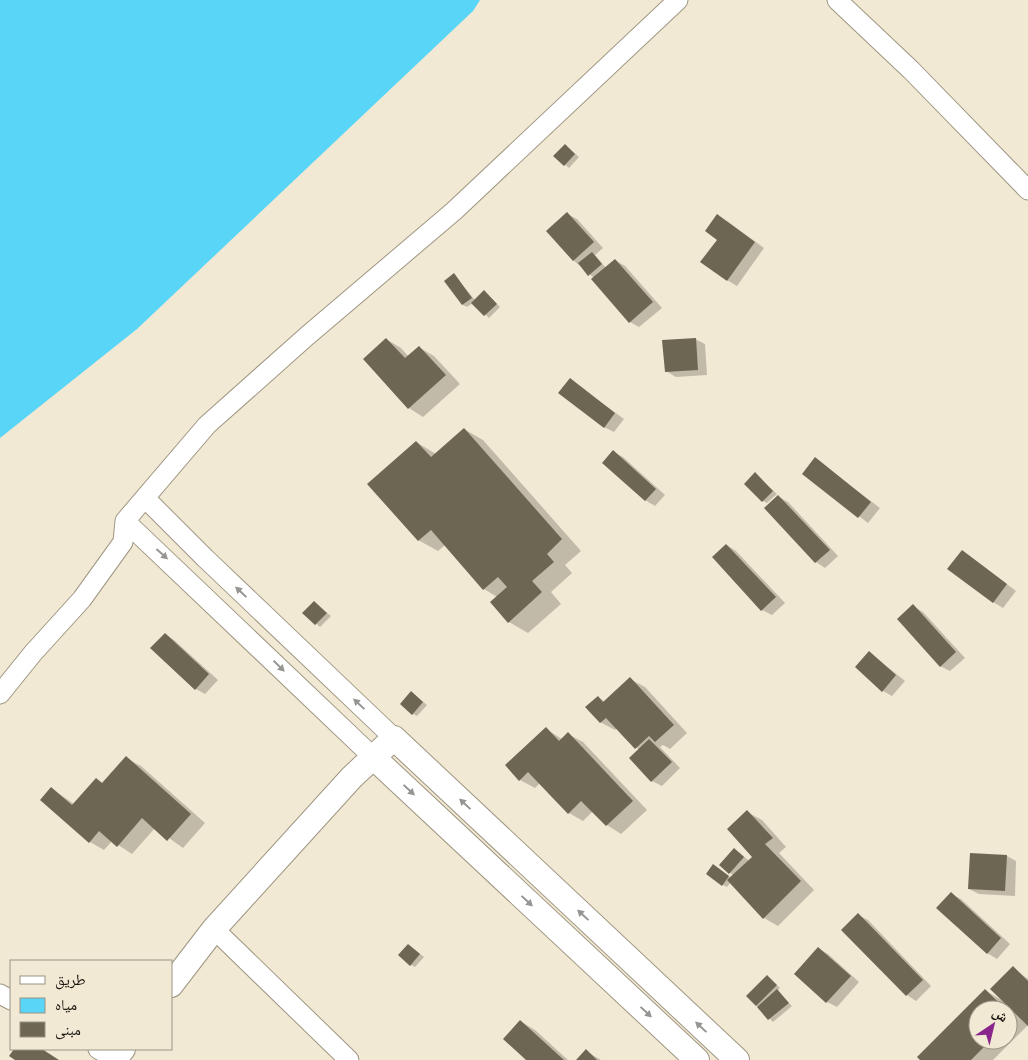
<svg xmlns="http://www.w3.org/2000/svg" width="1028" height="1060" font-family="'DM Sans','Noto Naskh Arabic',sans-serif">
	<rect width="100%" height="100%" fill="#f2e9d4"/>
	<path fill="#58d5f7" d="M 0,0 L 480,0 L 473,11 L 137,329 L 0,438 Z"/>
	<path fill="#0003" fill-rule="evenodd" d="M 565,145 L 579,157 L 569,168 L 555,156 Z
		M 567,214 L 577,219 L 603,248 L 595,255 L 606,268 L 615,260 L 625,266 L 662,308 L 639,327 L 630,322 L 594,278 L 573,260 Z
		M 727,221 L 764,248 L 737,286 L 727,280 Z
		M 454,275 L 475,300 L 488,295 L 500,307 L 489,318 L 473,303 L 467,307 L 463,305 L 446,281 Z
		M 386,339 L 401,348 L 409,357 L 420,348 L 434,356 L 460,384 L 423,417 L 409,408 L 364,359 Z
		M 695,339 L 705,344 L 707,375 L 676,377 L 666,371 Z
		M 570,380 L 624,419 L 614,432 L 604,427 Z
		M 464,429 L 483,440 L 581,551 L 565,565 L 572,573 L 551,592 L 561,604 L 528,633 L 509,622 L 497,597 L 484,589 L 445,545 L 438,551 L 418,540 L 416,442 L 436,454 Z
		M 613,452 L 623,457 L 665,495 L 655,506 L 645,500 Z
		M 815,459 L 880,508 L 868,523 L 804,474 Z
		M 755,474 L 777,494 L 767,503 L 763,501 Z
		M 779,497 L 788,502 L 838,556 L 825,568 L 816,562 L 766,508 Z
		M 727,545 L 736,551 L 785,603 L 772,615 L 762,610 Z
		M 971,557 L 1016,591 L 1003,608 L 993,602 Z
		M 314,603 L 331,616 L 320,627 L 304,613 Z
		M 913,606 L 923,612 L 965,658 L 950,671 L 940,666 Z
		M 165,634 L 174,640 L 218,680 L 205,694 L 196,689 Z
		M 869,652 L 905,681 L 892,696 L 883,691 Z
		M 630,679 L 645,687 L 687,733 L 670,749 L 663,745 L 660,747 L 680,768 L 662,786 L 652,781 L 639,750 L 617,728 L 615,730 L 600,722 L 598,697 L 605,702 Z
		M 415,695 L 427,705 L 417,716 L 413,714 Z
		M 546,729 L 562,739 L 568,734 L 583,742 L 647,810 L 621,834 L 607,825 L 593,811 L 583,821 L 569,813 L 540,783 L 535,788 L 520,780 Z
		M 126,758 L 141,766 L 205,823 L 183,848 L 155,828 L 132,854 L 112,841 L 104,850 L 90,842 L 52,789 L 74,804 L 96,779 L 104,784 Z
		M 747,812 L 762,820 L 786,847 L 779,853 L 814,890 L 778,926 L 764,918 L 731,882 L 727,887 L 723,885 L 718,868 L 731,878 L 734,876 L 721,865 L 739,852 L 749,861 L 754,857 Z
		M 1007,856 L 1016,861 L 1015,896 L 979,894 L 969,889 Z
		M 951,894 L 961,899 L 1010,944 L 997,959 L 987,953 Z
		M 858,915 L 868,920 L 931,986 L 916,1001 L 907,995 Z
		M 409,945 L 424,957 L 415,967 L 411,965 Z
		M 819,949 L 828,954 L 859,982 L 837,1007 L 827,1002 Z
		M 1013,968 L 1028,979 L 1028,1025 L 993,1060 L 922,1060 L 986,991 L 1003,1001 ZM 978,1010 L 1008,1010 L 1008,1040 L 978,1040 Z
		M 768,977 L 780,988 L 777,991 L 792,1006 L 773,1022 L 756,1005 Z
		M 520,1021 L 535,1030 L 568,1060 L 528,1060 Z
		M 586,1051 L 601,1060 L 578,1060 Z"/>
	<path fill="#6d6653" d="M 565,144 L 575,154 L 564,166 L 553,156 Z
		M 567,212 L 594,242 L 573,261 L 546,231 Z
		M 717,214 L 755,242 L 727,281 L 700,262 L 717,240 L 705,231 Z
		M 592,252 L 602,264 L 588,276 L 578,263 Z
		M 615,259 L 653,302 L 629,323 L 591,279 Z
		M 454,273 L 472,298 L 462,305 L 444,281 Z
		M 484,290 L 497,304 L 484,316 L 471,303 Z
		M 386,338 L 405,358 L 419,346 L 446,375 L 408,409 L 363,359 Z
		M 696,338 L 698,370 L 665,372 L 662,340 Z
		M 570,378 L 615,413 L 604,428 L 558,393 Z
		M 464,428 L 562,539 L 547,554 L 554,562 L 532,581 L 542,592 L 508,623 L 490,602 L 507,587 L 498,577 L 483,590 L 431,530 L 418,541 L 367,484 L 416,441 L 431,457 Z
		M 613,450 L 656,489 L 645,501 L 602,463 Z
		M 815,457 L 871,502 L 858,518 L 802,474 Z
		M 755,472 L 773,491 L 762,502 L 744,484 Z
		M 778,495 L 830,550 L 815,563 L 764,508 Z
		M 726,544 L 776,597 L 761,611 L 712,557 Z
		M 962,550 L 1007,584 L 993,603 L 947,569 Z
		M 314,601 L 327,613 L 315,625 L 302,613 Z
		M 913,604 L 956,652 L 940,667 L 897,619 Z
		M 165,633 L 209,674 L 195,690 L 150,648 Z
		M 869,651 L 896,675 L 882,692 L 855,667 Z
		M 630,677 L 674,725 L 655,742 L 649,736 L 635,749 L 606,718 L 600,723 L 585,707 L 598,696 L 603,702 Z
		M 411,691 L 423,702 L 412,715 L 400,704 Z
		M 546,727 L 559,741 L 568,732 L 633,801 L 606,826 L 581,801 L 568,814 L 528,772 L 519,781 L 505,765 Z
		M 649,739 L 672,762 L 651,782 L 629,758 Z
		M 126,756 L 191,814 L 167,841 L 142,818 L 117,847 L 99,831 L 89,843 L 40,800 L 51,787 L 72,805 L 96,778 L 102,783 Z
		M 747,810 L 773,838 L 765,844 L 801,881 L 763,919 L 727,880 L 752,857 L 727,829 Z
		M 734,848 L 744,857 L 729,874 L 719,865 Z
		M 970,853 L 1007,855 L 1005,891 L 968,889 Z
		M 713,864 L 729,876 L 722,886 L 706,874 Z
		M 951,892 L 1001,938 L 987,954 L 936,908 Z
		M 858,913 L 923,980 L 906,996 L 841,930 Z
		M 408,944 L 420,954 L 410,966 L 398,955 Z
		M 818,947 L 851,976 L 826,1003 L 794,974 Z
		M 1013,966 L 1028,981 L 1028,1026 L 990,989 Z
		M 767,975 L 777,985 L 756,1006 L 746,996 Z
		M 777,989 L 789,1003 L 768,1020 L 757,1007 Z
		M 985,989 L 1006,1010 L 978,1010 L 978,1040 L 991,1040 L 971,1060 L 920,1060 L 917,1057 Z
		M 1008,1012 L 1014,1017 L 1008,1023 Z
		M 520,1020 L 564,1060 L 526,1060 L 503,1039 Z
		M 14,1049 L 42,1049 L 59,1060 L 15,1060 L 9,1056 Z
		M 586,1049 L 597,1060 L 576,1060 Z"/>
	<g fill="none" stroke-linecap="round" stroke-linejoin="round">
		<g stroke="#9e9682" stroke-width="21">
			<path id="minor" d="M 837,0 L 911,70 L 1028,190
				M 145,498 L 205,558 L 394,738
				M 125,521 L 373,757
				M 0,694 L 33,653 L 82,599 L 123,542 L 125,521 L 207,425 L 307,336 L 454,211 L 678,0
				M 214,929 L 349,1060
				M 0,994 L 11,1000
				M 98,1049 L 115,1059"/>
		</g>
		<g stroke="#9e9682" stroke-width="26">
			<path id="tertiary" d="M 373,757 L 697,1060
				M 171,985 L 214,929 L 352,777 L 394,738 L 737,1060
				M 114,1060 L 123,1049"/>
		</g>
		<use href="#minor" stroke="#fff" stroke-width="19"/>
		<use href="#tertiary" stroke="#fff" stroke-width="24"/>
	</g>
	<defs><path id="oneway-solid" d="M-6-.8H1V-3.2L6.5 0L1 3.2V.8H-6Z" transform="scale(1.25)"/></defs>
	<g fill="#979592">
		<use href="#oneway-solid" transform="translate(162 554) rotate(42)"/>
		<use href="#oneway-solid" transform="translate(241 592) rotate(-137)"/>
		<use href="#oneway-solid" transform="translate(279 666) rotate(44)"/>
		<use href="#oneway-solid" transform="translate(359 704) rotate(-137)"/>
		<use href="#oneway-solid" transform="translate(409 790) rotate(43)"/>
		<use href="#oneway-solid" transform="translate(465 804) rotate(-137)"/>
		<use href="#oneway-solid" transform="translate(527 901) rotate(43)"/>
		<use href="#oneway-solid" transform="translate(583 915) rotate(-137)"/>
		<use href="#oneway-solid" transform="translate(646 1012) rotate(43)"/>
		<use href="#oneway-solid" transform="translate(701 1027) rotate(-137)"/>
	</g>
	<rect x="10" y="960" width="162" height="90" fill="#f2e9d4" stroke="#9a9484"/>
	<rect x="20" y="976" width="25" height="8" fill="#ffffff" stroke="#9a9484"/>
	<text x="55" y="985" font-size="15" fill="#17140d">طريق</text>
	<rect x="20" y="998" width="25" height="15" fill="#58d5f7" stroke="#9a9484"/>
	<text x="55" y="1010" font-size="15" fill="#17140d">مياه</text>
	<rect x="20" y="1022" width="25" height="15" fill="#6d6653" stroke="#9a9484"/>
	<text x="55" y="1035" font-size="15" fill="#17140d">مبنى</text>
	<g transform="translate(993 1025) rotate(35)"><circle r="24" fill="#f2e9d4" stroke="#9a9484"/>
	<path d="M0-4L9 19L0 12L-9 19Z" fill="#89258c"/>
	<text y="-8" font-size="14" font-weight="bold" text-anchor="middle" fill="#17140d">ش</text>
	</g>
</svg>
